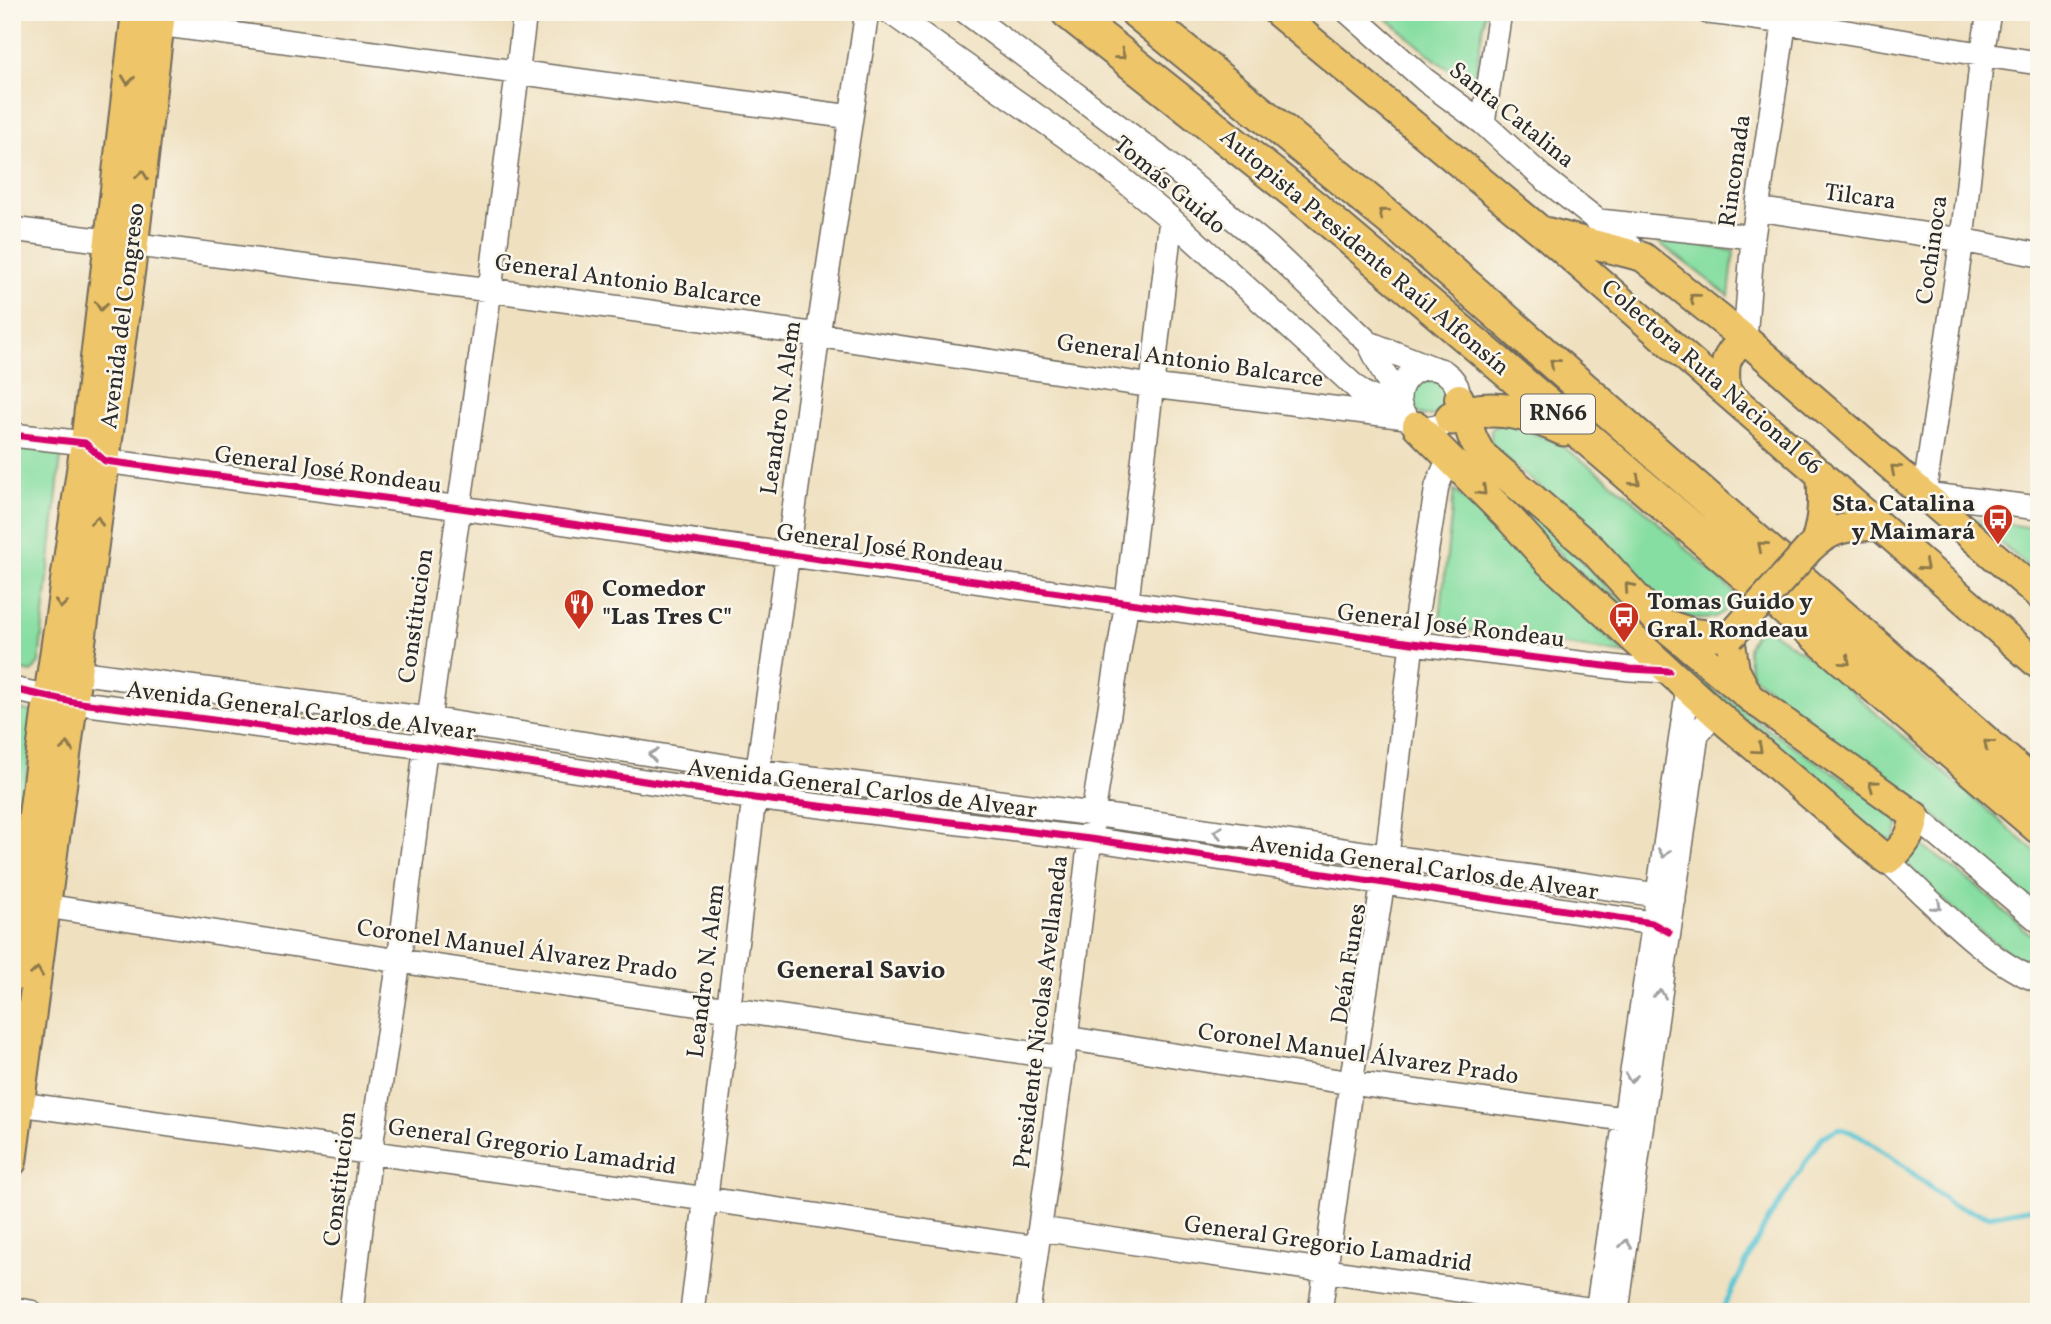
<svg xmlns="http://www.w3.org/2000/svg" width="2051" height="1324" font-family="Vollkorn,serif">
	<rect width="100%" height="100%" fill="#fbf7ec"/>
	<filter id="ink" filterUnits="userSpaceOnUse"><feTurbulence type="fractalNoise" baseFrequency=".0143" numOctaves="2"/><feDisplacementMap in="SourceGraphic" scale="14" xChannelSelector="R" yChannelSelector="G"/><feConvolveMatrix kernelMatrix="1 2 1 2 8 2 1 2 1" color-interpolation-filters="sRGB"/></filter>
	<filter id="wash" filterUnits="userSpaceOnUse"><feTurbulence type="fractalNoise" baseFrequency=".00686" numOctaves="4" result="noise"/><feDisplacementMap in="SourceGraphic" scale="28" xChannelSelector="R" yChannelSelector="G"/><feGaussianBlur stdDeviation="1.57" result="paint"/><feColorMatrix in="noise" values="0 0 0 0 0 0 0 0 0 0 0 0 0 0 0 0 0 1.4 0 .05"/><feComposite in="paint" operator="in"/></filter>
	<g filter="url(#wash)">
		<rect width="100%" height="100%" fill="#efe0c0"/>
		<path fill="#87dea2" stroke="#598466" stroke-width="2" d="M 1379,12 L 1485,12 L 1475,79 L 1460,77 L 1437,61 Z
			M 1653,238 L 1734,251 L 1729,296 Z
			M1410 397a19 19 0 1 1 38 0a19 19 0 1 1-38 0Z
			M 1508,424 L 1556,442 L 1591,467 L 1627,494 L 1739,597 C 1724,616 1710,624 1685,616 C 1665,609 1634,570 1618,555 C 1582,520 1542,489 1504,457 L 1491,443 L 1491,430 L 1498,425 Z
			M 12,435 L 62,446 L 39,663 L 32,672 L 12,668 Z
			M 1506,489 L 1582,552 L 1579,559 L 1669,648 L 1669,651 L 1721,697 L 1725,696 L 1763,726 L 1877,801 L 1899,824 L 1894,840 L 1889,840 L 1873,832 L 1621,613 L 1508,503 Z
			M 1454,490 L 1626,654 L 1446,627 L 1440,619 Z
			M 1972,518 L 2039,529 L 2039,576 Z
			M 1762,625 L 1821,665 L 2039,855 L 2039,907 L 1902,787 L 1847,751 L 1753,676 C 1744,652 1746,644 1762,625 Z
			M 12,707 L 35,713 L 12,880 Z
			M 1920,844 L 1977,886 L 2022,928 L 2039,940 L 2039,972 C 1990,943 1944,903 1905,862 Z"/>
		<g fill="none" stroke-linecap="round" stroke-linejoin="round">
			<path stroke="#59c4d3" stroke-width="5" d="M 1721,1312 L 1764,1227 L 1822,1137 L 1839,1128 L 1859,1135 L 1904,1166 L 1950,1204 L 1988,1216 L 2039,1207"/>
		</g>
	</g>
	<g filter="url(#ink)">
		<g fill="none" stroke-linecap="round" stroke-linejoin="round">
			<g stroke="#706a5f" stroke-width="26">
				<path id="minor" d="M 890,12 L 1103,163 L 1171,219 L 1361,392 L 1396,409
					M 966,12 L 1158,156 L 1268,247 L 1369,343 L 1400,405
					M 1348,12 L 1425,80 L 1483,123 L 1541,176 L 1641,255
					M 1708,12 C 1819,24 1928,48 2039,63
					M 1989,12 L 1982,55 L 1962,240 L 1924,494 L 2039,508
					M 143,22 L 851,117
					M 1483,123 L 1500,12
					M 1757,209 L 1962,240 L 2039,255
					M 1599,221 L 1753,237
					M 12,229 L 490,290 L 818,335 L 1152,386 L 1406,417
					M 1745,339 L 1753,237 L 1786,12
					M 1369,343 L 1433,368
					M1399 398a30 30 0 1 1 60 0a30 30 0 1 1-60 0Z
					M 12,435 L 85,443 L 105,461 L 460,508 L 1412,643 L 1630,669 L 1669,671
					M 66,682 L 77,672 L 429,719 L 757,771 L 1093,814 L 1657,895 L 1674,900
					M 12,689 L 73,702 L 425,747 L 754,798 L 1090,839 L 1652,923 L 1669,932
					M 1915,816 L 2039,921
					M 1887,860 C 1922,892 1995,970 2039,980
					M 29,901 L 46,906 L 399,961 L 1064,1058
					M 1066,1038 L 1351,1083 L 1639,1121
					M 20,1104 L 706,1199 L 1037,1248
					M 1040,1229 L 1608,1312
					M 12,1309 L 31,1312
					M 351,1312 L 370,1153 L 399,961 L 429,719 L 490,290 L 525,12
					M 692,1312 L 754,798 L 818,335 L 867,12
					M 1028,1312 L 1066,1038 L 1093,814 L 1127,601 L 1171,219
					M 1320,1312 L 1351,1083 L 1387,856 L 1412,643 L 1437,486 L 1449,458
					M 1597,1312 L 1688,688
					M 1617,1312 L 1642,1122 L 1697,734 L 1715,713"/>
			</g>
			<g stroke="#706a5f" stroke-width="32">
				<path id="major" d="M 1277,12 L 1540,230 L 2039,665
					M 1547,232 L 1643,257 L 1745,339 L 2039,595
					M 1726,392 C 1724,365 1723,356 1745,339
					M 1417,426 L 1511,520 L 1549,562 L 1715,713 L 1887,860 C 1903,849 1912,836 1915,816 L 1752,699 L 1657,620 L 1593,550 L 1481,454 L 1473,439 L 1459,398
					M 1815,543 C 1823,519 1823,499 1821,474
					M 1809,549 C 1831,527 1849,526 1878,526
					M 1669,625 L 1693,633 L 1730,637 L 1735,670 L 1746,691
					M 12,978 L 48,698 L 85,443 L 136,12
					M 12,1162 L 134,243 L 161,12"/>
			</g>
			<g stroke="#706a5f" stroke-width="37">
				<path id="highway" d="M 1068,12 L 1316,209 L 1596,446 L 2039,827
					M 1137,12 L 1394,222 L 2039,790
					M 1452,418 C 1489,402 1529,412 1564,429"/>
			</g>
			<use href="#minor" stroke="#fff" stroke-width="23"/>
			<use href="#major" stroke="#eec569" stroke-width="28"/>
			<use href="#highway" stroke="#eec569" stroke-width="33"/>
			<g stroke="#706a5f" stroke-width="32" stroke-linecap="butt">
				<path id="major-bridge" d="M 1730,637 L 1809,549"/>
			</g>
			<use href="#major-bridge" stroke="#eec569" stroke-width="28"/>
			<g stroke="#fbf7ec" stroke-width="11">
				<path id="cycleway" d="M 12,435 L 85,443 L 105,461 L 460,508 L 1412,643 L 1630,669 L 1669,671
					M 12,689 L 73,702 L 425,747 L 754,798 L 1090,839 L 1652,923 L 1669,932"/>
			</g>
			<use href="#cycleway" stroke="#d6006c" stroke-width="7"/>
		</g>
		<defs><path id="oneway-chevron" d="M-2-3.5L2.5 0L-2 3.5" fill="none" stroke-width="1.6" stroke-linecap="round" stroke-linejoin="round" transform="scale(1.75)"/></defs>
		<g stroke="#8c784a">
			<use href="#oneway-chevron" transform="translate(1121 55) rotate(38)"/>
			<use href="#oneway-chevron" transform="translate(128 80) rotate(97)"/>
			<use href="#oneway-chevron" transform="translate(142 175) rotate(-83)"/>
			<use href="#oneway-chevron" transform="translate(1383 213) rotate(-141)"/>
			<use href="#oneway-chevron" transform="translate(1694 298) rotate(-141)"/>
			<use href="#oneway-chevron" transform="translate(101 306) rotate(97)"/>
			<use href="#oneway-chevron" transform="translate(1554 363) rotate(-139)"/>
			<use href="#oneway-chevron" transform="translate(1895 469) rotate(-139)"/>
			<use href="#oneway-chevron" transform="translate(1636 481) rotate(41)"/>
			<use href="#oneway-chevron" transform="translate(1482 491) rotate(45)"/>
			<use href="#oneway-chevron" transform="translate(97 521) rotate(-82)"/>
			<use href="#oneway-chevron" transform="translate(1762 546) rotate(-139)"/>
			<use href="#oneway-chevron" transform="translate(1924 566) rotate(41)"/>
			<use href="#oneway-chevron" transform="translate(1629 587) rotate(-132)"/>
			<use href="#oneway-chevron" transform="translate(61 604) rotate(98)"/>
			<use href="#oneway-chevron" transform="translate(1846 661) rotate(40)"/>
			<use href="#oneway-chevron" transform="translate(1988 744) rotate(-139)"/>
			<use href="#oneway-chevron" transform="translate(67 747) rotate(-82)"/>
			<use href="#oneway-chevron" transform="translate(1758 749) rotate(41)"/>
			<use href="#oneway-chevron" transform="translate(1873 785) rotate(-144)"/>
			<use href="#oneway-chevron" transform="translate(37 972) rotate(-82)"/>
		</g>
		<g stroke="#a0a0a0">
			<use href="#oneway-chevron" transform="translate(653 755) rotate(-171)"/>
			<use href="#oneway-chevron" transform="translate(1218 832) rotate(-172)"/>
			<use href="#oneway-chevron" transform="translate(1664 853) rotate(98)"/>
			<use href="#oneway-chevron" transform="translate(1937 906) rotate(42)"/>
			<use href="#oneway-chevron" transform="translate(1660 994) rotate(-82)"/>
			<use href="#oneway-chevron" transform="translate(1631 1078) rotate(98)"/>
			<use href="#oneway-chevron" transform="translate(1626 1244) rotate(-83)"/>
		</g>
	</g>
	<defs>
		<g id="bus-pin" transform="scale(1.575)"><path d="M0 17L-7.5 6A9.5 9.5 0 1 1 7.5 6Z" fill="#c8321e" stroke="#fbf7ec"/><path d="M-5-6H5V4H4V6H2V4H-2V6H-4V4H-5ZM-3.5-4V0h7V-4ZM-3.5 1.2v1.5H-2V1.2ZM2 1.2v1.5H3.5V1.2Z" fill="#fff"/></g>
		<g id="restaurant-pin" transform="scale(1.575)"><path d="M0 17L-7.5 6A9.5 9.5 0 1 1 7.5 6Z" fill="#c8321e" stroke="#fbf7ec"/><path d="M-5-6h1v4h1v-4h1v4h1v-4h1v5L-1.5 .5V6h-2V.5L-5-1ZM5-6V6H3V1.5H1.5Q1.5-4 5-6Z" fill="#fff"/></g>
	</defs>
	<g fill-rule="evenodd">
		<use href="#bus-pin" x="1998" y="519"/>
		<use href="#restaurant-pin" x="579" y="604"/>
		<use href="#bus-pin" x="1624" y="617"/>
	</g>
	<g text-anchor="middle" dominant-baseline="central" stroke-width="5" stroke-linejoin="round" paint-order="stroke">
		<rect fill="#fbf7ec" stroke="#696865" stroke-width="2" x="1521" y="394.5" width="74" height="39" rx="5"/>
		<g font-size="23" font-weight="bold" fill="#2b2b2b">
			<text x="1558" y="414">RN66</text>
		</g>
		<g font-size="24" fill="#2b2b2b" stroke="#fbf7ec">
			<text transform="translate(1511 116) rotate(39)">Santa Catalina</text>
			<text transform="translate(1736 171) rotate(-82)">Rinconada</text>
			<text transform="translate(1169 186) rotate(40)">Tomás Guido</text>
			<text transform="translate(1860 198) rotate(8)">Tilcara</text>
			<text transform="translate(1933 250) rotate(-82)">Cochinoca</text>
			<text transform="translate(1364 253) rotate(40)">Autopista Presidente Raúl Alfonsín</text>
			<text transform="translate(628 282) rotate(8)">General Antonio Balcarce</text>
			<text transform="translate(124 316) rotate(-83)">Avenida del Congreso</text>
			<text transform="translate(1190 362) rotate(8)">General Antonio Balcarce</text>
			<text transform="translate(1711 378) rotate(41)">Colectora Ruta Nacional 66</text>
			<text transform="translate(782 408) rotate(-82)">Leandro N. Alem</text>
			<text transform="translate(328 471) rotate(8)">General José Rondeau</text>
			<text transform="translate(890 549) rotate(8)">General José Rondeau</text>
			<text transform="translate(417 616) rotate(-82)">Constitucion</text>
			<text transform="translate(1451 627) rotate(7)">General José Rondeau</text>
			<text transform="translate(301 712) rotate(7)">Avenida General Carlos de Alvear</text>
			<text transform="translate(862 790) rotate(7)">Avenida General Carlos de Alvear</text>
			<text transform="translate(1424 869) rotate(8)">Avenida General Carlos de Alvear</text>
			<text transform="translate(517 951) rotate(8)">Coronel Manuel Álvarez Prado</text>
			<text transform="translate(1350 964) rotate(-81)">Deán Funes</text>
			<text transform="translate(707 971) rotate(-83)">Leandro N. Alem</text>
			<text transform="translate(1042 1012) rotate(-83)">Presidente Nicolas Avellaneda</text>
			<text transform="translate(1358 1055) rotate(8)">Coronel Manuel Álvarez Prado</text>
			<text transform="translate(532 1148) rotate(8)">General Gregorio Lamadrid</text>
			<text transform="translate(341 1179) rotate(-83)">Constitucion</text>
			<text transform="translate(1328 1245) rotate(8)">General Gregorio Lamadrid</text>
		</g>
		<g font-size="24" font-weight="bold" fill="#2b2b2b" stroke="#fbf7ec" text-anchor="start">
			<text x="1975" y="505" text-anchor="end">Sta. Catalina<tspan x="1975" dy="28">y Maimará</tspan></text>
			<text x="602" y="590">Comedor<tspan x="602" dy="28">"Las Tres C"</tspan></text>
			<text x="1647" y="603">Tomas Guido y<tspan x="1647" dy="28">Gral. Rondeau</tspan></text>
		</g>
		<g font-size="26" font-weight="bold" fill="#2b2b2b" stroke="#fbf7ec">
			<text x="861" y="971">General Savio</text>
		</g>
	</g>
	<rect width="2051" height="1324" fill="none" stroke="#fbf7ec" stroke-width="42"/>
</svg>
